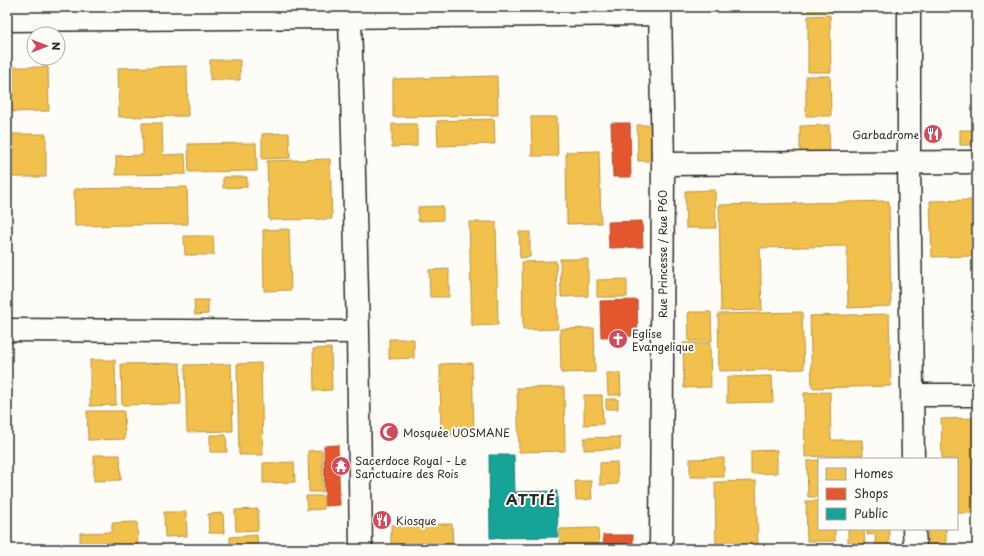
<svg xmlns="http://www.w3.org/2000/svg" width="984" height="556" font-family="'Playpen Sans',sans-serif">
	<rect width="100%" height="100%" fill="#fdfcf7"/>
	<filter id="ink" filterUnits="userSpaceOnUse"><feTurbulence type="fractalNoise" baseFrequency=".025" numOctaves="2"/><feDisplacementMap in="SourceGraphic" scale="8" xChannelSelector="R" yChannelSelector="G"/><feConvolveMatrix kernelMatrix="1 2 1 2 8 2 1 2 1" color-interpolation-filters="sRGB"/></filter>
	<g filter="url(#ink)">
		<path fill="#f2c14e" stroke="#b69444" d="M 808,7 L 833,7 L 833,10 L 808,11 Z
			M 830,15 L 831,72 L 808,72 L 808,16 Z
			M 210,60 L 240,60 L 240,80 L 210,80 Z
			M 187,66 L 188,116 L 119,117 L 118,68 Z
			M 7,67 L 48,67 L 49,111 L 7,112 Z
			M 497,76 L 498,115 L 393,117 L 393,79 Z
			M 806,76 L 830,76 L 831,116 L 806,116 Z
			M 531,117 L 557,117 L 558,156 L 532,156 Z
			M 494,119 L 495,144 L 438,146 L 437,121 Z
			M 142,123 L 162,123 L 163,155 L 185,154 L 186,174 L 116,175 L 116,156 L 143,155 Z
			M 392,124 L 417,124 L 417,146 L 392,147 Z
			M 637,125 L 655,125 L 656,161 L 638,161 Z
			M 829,125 L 830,154 L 800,155 L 800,126 Z
			M 960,130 L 977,130 L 977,145 L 960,145 Z
			M 289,133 L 290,158 L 262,159 L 262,134 Z
			M 7,134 L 46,134 L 46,177 L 7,177 Z
			M 256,143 L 257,171 L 189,172 L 188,144 Z
			M 599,151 L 601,223 L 567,224 L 566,152 Z
			M 330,159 L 332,219 L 269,220 L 267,161 Z
			M 223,177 L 247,177 L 247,187 L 223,188 Z
			M 187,187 L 188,224 L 75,226 L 74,189 Z
			M 715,190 L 716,228 L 686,228 L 685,191 Z
			M 977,200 L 977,305 L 976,305 L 975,256 L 932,257 L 930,201 Z
			M 889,201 L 891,306 L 848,308 L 847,246 L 760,248 L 762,310 L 721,311 L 719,205 Z
			M 443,206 L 443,220 L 418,221 L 418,207 Z
			M 469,222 L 496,222 L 498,325 L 472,326 Z
			M 289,229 L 291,290 L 264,291 L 263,230 Z
			M 519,232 L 530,232 L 530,257 L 520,258 Z
			M 184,236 L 213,236 L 214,255 L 185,255 Z
			M 560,259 L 588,259 L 588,296 L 561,297 Z
			M 556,261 L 558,329 L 523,330 L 522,262 Z
			M 449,269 L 449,297 L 430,297 L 429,270 Z
			M 627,279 L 627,297 L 597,297 L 597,280 Z
			M 194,300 L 208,300 L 208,314 L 195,315 Z
			M 688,312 L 711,312 L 712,341 L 689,341 Z
			M 802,312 L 804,369 L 719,371 L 718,314 Z
			M 889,314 L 891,386 L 812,388 L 810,316 Z
			M 594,328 L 595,372 L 561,373 L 560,329 Z
			M 389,339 L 414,339 L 414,358 L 389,359 Z
			M 683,343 L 710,343 L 711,387 L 684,388 Z
			M 331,348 L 332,390 L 314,391 L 313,349 Z
			M 90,360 L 115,360 L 116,405 L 90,406 Z
			M 180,363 L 181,404 L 122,405 L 121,364 Z
			M 261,363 L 263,455 L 239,455 L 237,364 Z
			M 472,363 L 474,434 L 441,435 L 440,364 Z
			M 231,364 L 233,431 L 187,432 L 185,365 Z
			M 607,373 L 620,373 L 621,395 L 608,395 Z
			M 772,376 L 773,402 L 727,403 L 727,377 Z
			M 564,387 L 565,451 L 519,452 L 517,388 Z
			M 830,392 L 831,440 L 862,440 L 863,455 L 805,457 L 804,393 Z
			M 584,395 L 602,395 L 603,424 L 584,425 Z
			M 606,399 L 618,399 L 618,409 L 606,409 Z
			M 87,411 L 124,411 L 125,439 L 88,440 Z
			M 977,418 L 977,513 L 957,513 L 957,459 L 942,459 L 941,419 Z
			M 210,435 L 226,435 L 227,452 L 210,452 Z
			M 620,437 L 620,449 L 584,450 L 584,438 Z
			M 322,450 L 323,492 L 309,492 L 308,451 Z
			M 777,450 L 777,473 L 751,474 L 751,451 Z
			M 94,455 L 120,455 L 121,480 L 94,481 Z
			M 724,458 L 724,477 L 690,477 L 690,459 Z
			M 819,460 L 819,497 L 808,497 L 807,461 Z
			M 294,462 L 295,482 L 263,483 L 263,463 Z
			M 617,462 L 618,484 L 600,485 L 600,463 Z
			M 575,481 L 591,481 L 592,499 L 576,500 Z
			M 756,481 L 758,549 L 716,549 L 715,482 Z
			M 306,496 L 324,496 L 324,509 L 307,510 Z
			M 806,501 L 819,501 L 819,529 L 835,529 L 835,541 L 807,541 Z
			M 258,509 L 258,530 L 236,531 L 235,510 Z
			M 164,512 L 186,512 L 187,536 L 165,537 Z
			M 223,513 L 224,533 L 209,533 L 208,514 Z
			M 137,522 L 138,549 L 80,549 L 80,533 L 112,532 L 112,523 Z
			M 452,524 L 453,549 L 391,549 L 391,525 Z
			M 598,528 L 599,549 L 560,549 L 560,529 Z
			M 848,529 L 864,529 L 865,549 L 848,549 Z
			M 867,529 L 889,529 L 889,546 L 876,547 L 875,534 L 867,535 Z
			M 928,529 L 946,529 L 946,545 L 928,545 Z
			M 257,535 L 258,549 L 230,549 L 230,537 Z"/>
		<path fill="#e4572e" stroke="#ac4a2d" d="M 611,123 L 630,123 L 631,177 L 613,177 Z
			M 642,221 L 643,247 L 609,248 L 608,222 Z
			M 637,300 L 638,336 L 601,337 L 600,301 Z
			M 338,445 L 340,505 L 325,506 L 324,446 Z
			M 603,535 L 633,535 L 633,549 L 604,549 Z"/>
		<path fill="#17a398" stroke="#1d7f77" d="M 489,455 L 514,455 L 515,492 L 557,491 L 558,537 L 490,538 Z"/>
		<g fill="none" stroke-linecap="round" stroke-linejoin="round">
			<g stroke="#2b2b2b" stroke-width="25">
				<path id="minor" d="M 660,7 L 663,164 L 661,549
					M 909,7 L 909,162 L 913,459
					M 350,17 L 358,332 L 361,549
					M 7,20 L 660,14
					M 663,164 L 977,162
					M 7,330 L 358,332
					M 913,395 L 977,395
					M 914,529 L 915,549"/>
			</g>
			<use href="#minor" stroke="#fdfcf7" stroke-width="22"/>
		</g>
	</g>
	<defs>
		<g id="restaurant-disc" transform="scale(1)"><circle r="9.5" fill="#d1495b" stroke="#fdfcf7"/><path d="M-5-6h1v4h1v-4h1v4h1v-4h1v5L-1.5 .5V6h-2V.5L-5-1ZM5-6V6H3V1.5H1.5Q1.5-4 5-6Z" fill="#fff"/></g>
		<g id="church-disc" transform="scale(1)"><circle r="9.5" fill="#d1495b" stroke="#fdfcf7"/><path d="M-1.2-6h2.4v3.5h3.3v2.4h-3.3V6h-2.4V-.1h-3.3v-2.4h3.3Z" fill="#fff"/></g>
		<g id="mosque-disc" transform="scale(1)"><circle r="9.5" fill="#d1495b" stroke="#fdfcf7"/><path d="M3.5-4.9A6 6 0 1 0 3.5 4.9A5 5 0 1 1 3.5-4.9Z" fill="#fff"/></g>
		<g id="temple-disc" transform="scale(1)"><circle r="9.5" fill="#d1495b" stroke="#fdfcf7"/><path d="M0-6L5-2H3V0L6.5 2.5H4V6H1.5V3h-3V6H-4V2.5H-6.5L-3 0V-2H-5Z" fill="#fff"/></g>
	</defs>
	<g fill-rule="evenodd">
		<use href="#restaurant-disc" x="933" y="134"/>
		<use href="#church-disc" x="618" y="339"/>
		<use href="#mosque-disc" x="389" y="432"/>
		<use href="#temple-disc" x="341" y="466"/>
		<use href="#restaurant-disc" x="382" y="520"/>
	</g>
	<g text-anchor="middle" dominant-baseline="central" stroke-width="4" stroke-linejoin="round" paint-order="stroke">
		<g font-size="11" fill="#2b2b2b" stroke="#fdfcf7" text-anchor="start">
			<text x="919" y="134" text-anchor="end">Garbadrome</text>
			<text x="632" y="333">Eglise<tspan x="632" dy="13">Evangelique</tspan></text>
			<text x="403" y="432">Mosquée UOSMANE</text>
			<text x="355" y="460">Sacerdoce Royal - Le<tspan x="355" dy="13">Sanctuaire des Rois</tspan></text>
			<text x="396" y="520">Kiosque</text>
		</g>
		<g font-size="11" fill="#2b2b2b" stroke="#fdfcf7">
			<text transform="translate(662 254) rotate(-90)">Rue Princesse / Rue P60</text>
		</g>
		<g font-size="15" font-weight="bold" letter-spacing="1" fill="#2b2b2b" stroke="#fdfcf7">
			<text x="531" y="498">ATTIÉ</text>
		</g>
	</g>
	<rect width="984" height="556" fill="none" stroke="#fdfcf7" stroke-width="24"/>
	<rect x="12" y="12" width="960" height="532" fill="none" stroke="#2b2b2b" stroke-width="1.5" filter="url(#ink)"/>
	<rect x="818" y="458" width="140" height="72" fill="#fdfcf7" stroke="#a9a8a5"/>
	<rect x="826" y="468" width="20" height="12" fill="#f2c14e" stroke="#a9a8a5"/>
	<text x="854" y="478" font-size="12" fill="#2b2b2b">Homes</text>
	<rect x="826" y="488" width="20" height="12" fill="#e4572e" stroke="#a9a8a5"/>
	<text x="854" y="498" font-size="12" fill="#2b2b2b">Shops</text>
	<rect x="826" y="508" width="20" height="12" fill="#17a398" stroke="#a9a8a5"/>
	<text x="854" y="518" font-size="12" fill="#2b2b2b">Public</text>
	<g transform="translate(46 46) rotate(90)"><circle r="19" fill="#fdfcf7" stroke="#a9a8a5"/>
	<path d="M0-3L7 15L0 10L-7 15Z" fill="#d1495b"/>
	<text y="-6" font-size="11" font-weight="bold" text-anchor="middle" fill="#2b2b2b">N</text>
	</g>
</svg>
